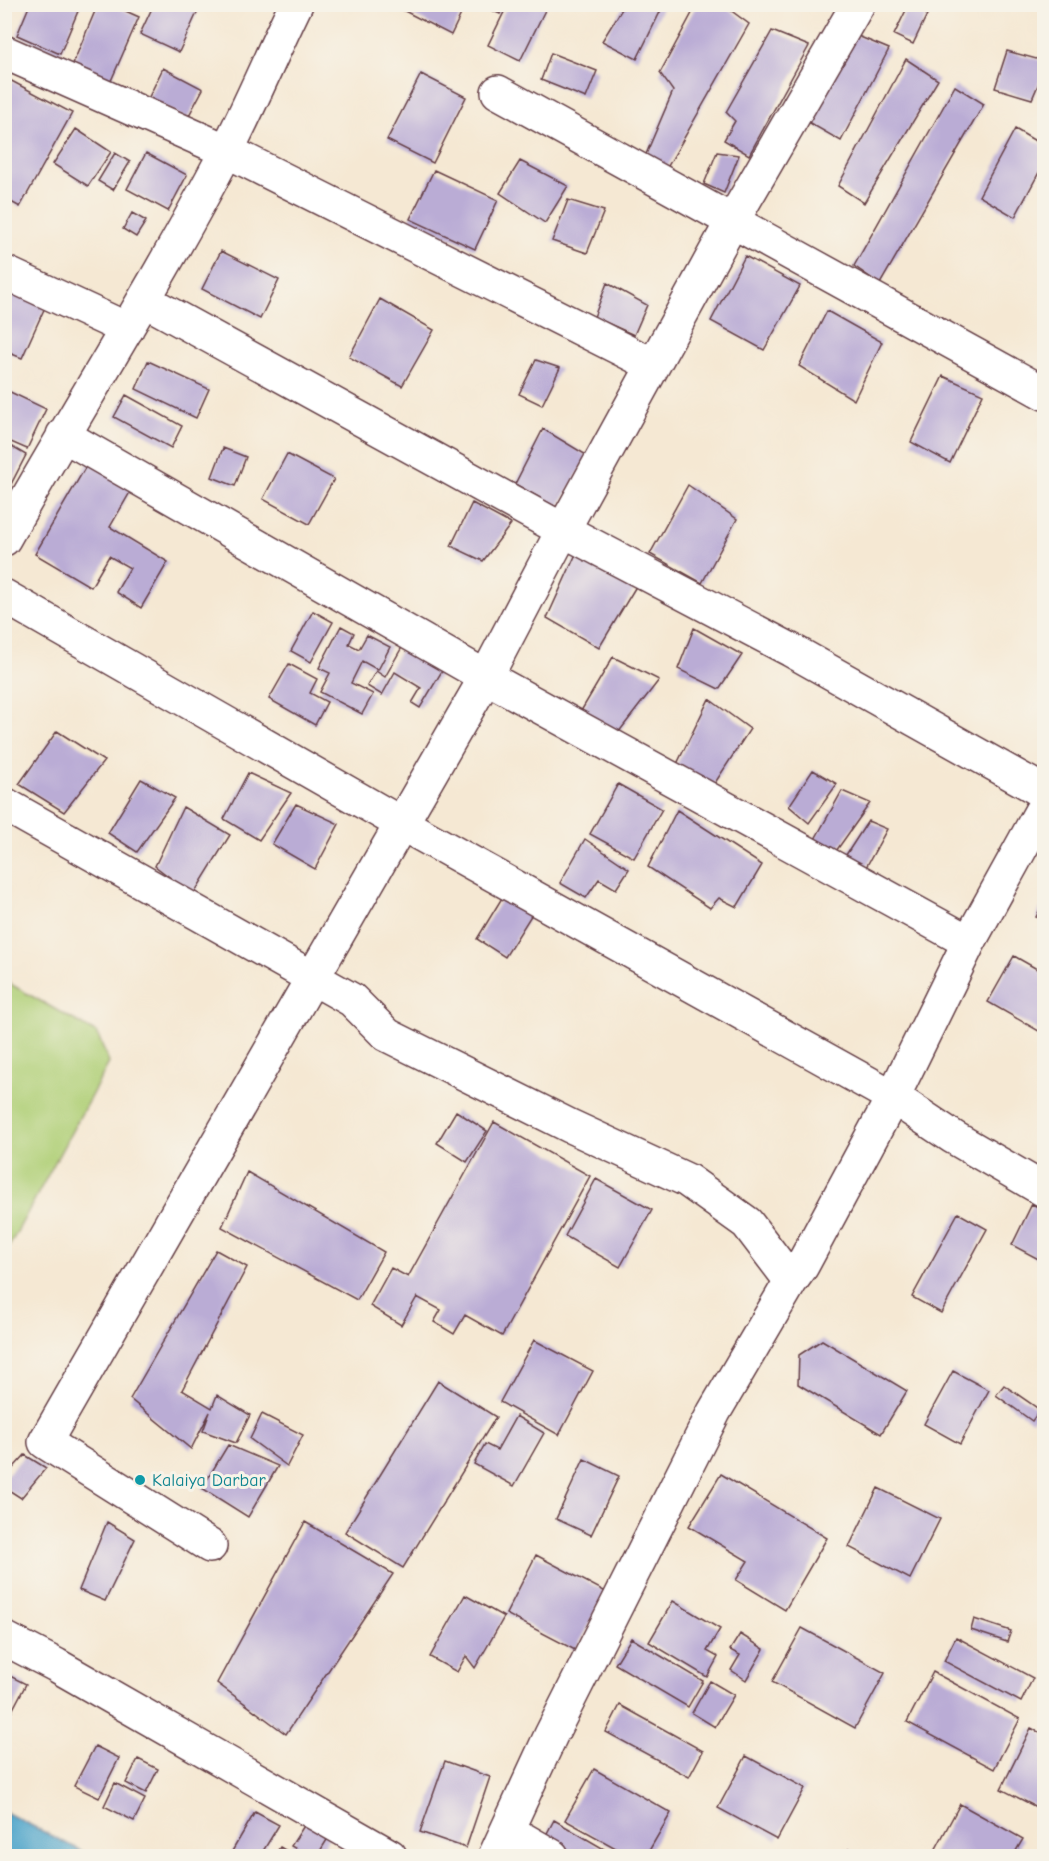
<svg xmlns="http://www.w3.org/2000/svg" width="1049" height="1861" font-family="'Comic Neue',sans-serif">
	<rect width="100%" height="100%" fill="#f7f3e8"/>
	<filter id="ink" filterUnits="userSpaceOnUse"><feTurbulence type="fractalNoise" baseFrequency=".0167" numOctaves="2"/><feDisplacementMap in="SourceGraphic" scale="12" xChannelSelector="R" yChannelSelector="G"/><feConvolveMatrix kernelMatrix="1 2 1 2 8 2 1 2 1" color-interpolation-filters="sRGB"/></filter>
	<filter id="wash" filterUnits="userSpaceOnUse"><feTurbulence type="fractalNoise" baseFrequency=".008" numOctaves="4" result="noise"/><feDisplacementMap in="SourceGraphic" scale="24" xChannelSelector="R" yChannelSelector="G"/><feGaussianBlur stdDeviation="1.35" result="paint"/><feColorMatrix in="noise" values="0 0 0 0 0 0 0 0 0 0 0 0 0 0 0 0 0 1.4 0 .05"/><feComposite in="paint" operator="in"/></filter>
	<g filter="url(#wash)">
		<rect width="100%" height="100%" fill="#f5e8d3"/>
		<path fill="#afcf76" stroke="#7c7750" stroke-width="1.5" d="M 5,981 L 97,1033 L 109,1063 L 5,1254 Z"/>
		<path fill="#4da4ca" stroke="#4c627a" stroke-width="1.5" d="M 5,1812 L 91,1856 L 5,1856 Z"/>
		<g id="blocks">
			<path fill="#baacd5" d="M 30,4 L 81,4 L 60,54 L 17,35 Z
				M 98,4 L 110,4 L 139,17 L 110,83 L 72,66 Z
				M 154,4 L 201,4 L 179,52 L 140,34 Z
				M 391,4 L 454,4 L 463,10 L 451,35 Z
				M 477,4 L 504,4 L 500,14 Z
				M 508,4 L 548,4 L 520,61 L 488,45 Z
				M 625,4 L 654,4 L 662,8 L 637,59 L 602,41 Z
				M 697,4 L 722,4 L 749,24 L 668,166 L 644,159 L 673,91 L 660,73 Z
				M 909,4 L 932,4 L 913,44 L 894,35 Z
				M 772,31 L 809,46 L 749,155 L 724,140 L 735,121 L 726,112 Z
				M 853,34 L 889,49 L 841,141 L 808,122 Z
				M 1007,51 L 1044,61 L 1044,71 L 1032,99 L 995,88 Z
				M 551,53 L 597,71 L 586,98 L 541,80 Z
				M 906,59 L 938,80 L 864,203 L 838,186 Z
				M 163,68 L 203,89 L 187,119 L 148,99 Z
				M 421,74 L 466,97 L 433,163 L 387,140 Z
				M 4,77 L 72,113 L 20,207 L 4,198 Z
				M 955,86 L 984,104 L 880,284 L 854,266 Z
				M 76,129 L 111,152 L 88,186 L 53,164 Z
				M 1015,129 L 1044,146 L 1044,163 L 1015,217 L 979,196 Z
				M 717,152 L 739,155 L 724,193 L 704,184 Z
				M 115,153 L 130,162 L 113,190 L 98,181 Z
				M 146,153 L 187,175 L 168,211 L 127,189 Z
				M 520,161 L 568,186 L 545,223 L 500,193 Z
				M 434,170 L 498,200 L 475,249 L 410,219 Z
				M 568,200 L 604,211 L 587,253 L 552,241 Z
				M 132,213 L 146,221 L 136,237 L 123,229 Z
				M 221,251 L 279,280 L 260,319 L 202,289 Z
				M 745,256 L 800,286 L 764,350 L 711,321 Z
				M 607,283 L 647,305 L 634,335 L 594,317 Z
				M 11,291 L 46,305 L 22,358 L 4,351 L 4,305 Z
				M 380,299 L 434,330 L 402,386 L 349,357 Z
				M 827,311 L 882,342 L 854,400 L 799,366 Z
				M 536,360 L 560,368 L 542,405 L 519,394 Z
				M 148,361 L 209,389 L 196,418 L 136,389 Z
				M 943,376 L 983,394 L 950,463 L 911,442 Z
				M 4,389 L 46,409 L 27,449 L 4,439 Z
				M 126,395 L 182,426 L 171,448 L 114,417 Z
				M 543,429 L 588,456 L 558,508 L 515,484 Z
				M 5,443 L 26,455 L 9,488 L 5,485 Z
				M 223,448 L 246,457 L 235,486 L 212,477 Z
				M 287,454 L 334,479 L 309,524 L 263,499 Z
				M 89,461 L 133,487 L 110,527 L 168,562 L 141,608 L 116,592 L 130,568 L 109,556 L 91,587 L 35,554 Z
				M 688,485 L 737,519 L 702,583 L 650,554 Z
				M 472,503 L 511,524 L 483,561 L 451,546 Z
				M 576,554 L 638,583 L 599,648 L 547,618 Z
				M 313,611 L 333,622 L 311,662 L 291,651 Z
				M 341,626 L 354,633 L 349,644 L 359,649 L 367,635 L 390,647 L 378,670 L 362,661 L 351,683 L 373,694 L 362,714 L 320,692 L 330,673 L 319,668 Z
				M 694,628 L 742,655 L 719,689 L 678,669 Z
				M 405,642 L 445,666 L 420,708 L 412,703 L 421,688 L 395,672 L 382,695 L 367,686 L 376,671 L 385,677 Z
				M 613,657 L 659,680 L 618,733 L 581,711 Z
				M 289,664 L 317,679 L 310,693 L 327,702 L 315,725 L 269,699 Z
				M 709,699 L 750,729 L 711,789 L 675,768 Z
				M 57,731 L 104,761 L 64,812 L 19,784 Z
				M 813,770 L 837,784 L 809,823 L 789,806 Z
				M 248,773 L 291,793 L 259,840 L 224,819 Z
				M 141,779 L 175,798 L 137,852 L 108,833 Z
				M 618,784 L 662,809 L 634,858 L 590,834 Z
				M 842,791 L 870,803 L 834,854 L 814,841 Z
				M 296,804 L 339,824 L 315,869 L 272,844 Z
				M 183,807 L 230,835 L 193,895 L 155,866 Z
				M 677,810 L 762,865 L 737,907 L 719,898 L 710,908 L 648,867 Z
				M 868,821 L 887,829 L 865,869 L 844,858 Z
				M 585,839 L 629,869 L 616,889 L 599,879 L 586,898 L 560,883 Z
				M 508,888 L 537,906 L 505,957 L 477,939 Z
				M 1044,902 L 1044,923 L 1036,917 Z
				M 1014,956 L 1044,973 L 1044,1034 L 988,1002 Z
				M 456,1111 L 487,1131 L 467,1162 L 437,1143 Z
				M 494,1122 L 590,1176 L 502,1336 L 465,1315 L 454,1334 L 434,1322 L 441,1310 L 417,1297 L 401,1325 L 370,1306 L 391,1268 L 408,1277 Z
				M 247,1172 L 384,1252 L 357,1300 L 222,1227 Z
				M 596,1179 L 652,1210 L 620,1267 L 565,1236 Z
				M 1032,1204 L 1044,1210 L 1044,1262 L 1012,1245 Z
				M 958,1213 L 987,1229 L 941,1313 L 912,1297 Z
				M 216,1250 L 247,1267 L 182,1390 L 212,1408 L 217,1395 L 250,1415 L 236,1443 L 203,1431 L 210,1412 L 191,1449 L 130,1399 Z
				M 534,1340 L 593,1371 L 559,1435 L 500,1402 Z
				M 822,1340 L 907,1391 L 881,1434 L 798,1384 L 799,1355 Z
				M 953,1371 L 989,1390 L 960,1444 L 924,1424 Z
				M 438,1381 L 496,1417 L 403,1568 L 345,1532 Z
				M 1004,1385 L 1040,1410 L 1032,1421 L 996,1395 Z
				M 262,1414 L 303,1435 L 287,1466 L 250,1439 Z
				M 516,1416 L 544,1433 L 514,1486 L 474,1464 L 485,1444 L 497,1450 Z
				M 228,1445 L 278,1466 L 248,1517 L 202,1488 Z
				M 25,1455 L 46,1468 L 21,1498 L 4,1487 L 4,1478 Z
				M 584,1459 L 619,1476 L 591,1535 L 556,1519 Z
				M 721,1474 L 827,1538 L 785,1610 L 736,1580 L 748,1561 L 689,1526 Z
				M 878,1488 L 940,1519 L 910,1579 L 849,1547 Z
				M 107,1522 L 135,1539 L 105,1601 L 79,1590 Z
				M 305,1522 L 393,1574 L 286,1734 L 217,1683 Z
				M 536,1555 L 606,1592 L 575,1650 L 506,1614 Z
				M 465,1595 L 504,1617 L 475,1668 L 466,1656 L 457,1672 L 430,1657 Z
				M 673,1601 L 720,1629 L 707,1651 L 718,1657 L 707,1677 L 649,1642 Z
				M 974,1619 L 1011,1631 L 1007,1642 L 971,1630 Z
				M 802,1628 L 885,1673 L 855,1728 L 772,1682 Z
				M 740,1634 L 764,1649 L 746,1680 L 731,1670 L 740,1655 L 730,1650 Z
				M 956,1637 L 1033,1678 L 1021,1702 L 944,1661 Z
				M 631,1638 L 703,1681 L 688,1707 L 615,1664 Z
				M 933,1672 L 1020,1719 L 994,1769 L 907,1722 Z
				M 4,1673 L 26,1684 L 4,1726 Z
				M 710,1681 L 734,1695 L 715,1727 L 692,1713 Z
				M 620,1705 L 703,1751 L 689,1777 L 606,1732 Z
				M 1031,1728 L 1044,1735 L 1044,1811 L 1001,1789 Z
				M 95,1746 L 119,1758 L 99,1798 L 74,1786 Z
				M 746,1756 L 805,1788 L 777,1840 L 718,1808 Z
				M 138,1759 L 158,1769 L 146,1793 L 126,1783 Z
				M 445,1761 L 490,1777 L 466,1848 L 420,1832 Z
				M 594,1769 L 671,1813 L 646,1856 L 630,1856 L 565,1820 Z
				M 115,1783 L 145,1799 L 134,1821 L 104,1806 Z
				M 960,1804 L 1023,1839 L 1013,1856 L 932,1856 Z
				M 255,1812 L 279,1825 L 260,1856 L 237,1856 L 231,1853 Z
				M 554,1820 L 604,1849 L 600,1856 L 575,1856 L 544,1839 Z
				M 307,1821 L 330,1835 L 317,1856 L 309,1856 L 291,1846 Z
				M 280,1847 L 295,1856 L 274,1856 Z
				M 849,1849 L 863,1856 L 845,1856 Z"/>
		</g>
	</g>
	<g filter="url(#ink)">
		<use href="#blocks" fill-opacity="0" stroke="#643d44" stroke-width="1.5"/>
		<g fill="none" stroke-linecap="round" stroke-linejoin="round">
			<g stroke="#643d44" stroke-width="36">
				<path id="minor" d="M 4,52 L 227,151 L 653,365
					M 498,92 L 1044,393
					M 4,272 L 127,329
					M 144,300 L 563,530 L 791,650 L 1044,792
					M 63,435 L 486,677 L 969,942
					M 4,539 C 77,409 157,284 226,152 C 251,104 272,53 296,4
					M 4,596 L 402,824 L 893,1097 L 953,1137 L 1044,1190
					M 4,804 L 352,1000 L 387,1035 L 570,1126 L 687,1180 L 747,1223 L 791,1281
					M 210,1546 L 45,1442 L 486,677 L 563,530 L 733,220 L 858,4
					M 4,1638 L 56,1665 L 390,1856
					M 507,1830 L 552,1856
					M 495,1856 L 551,1735 L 714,1412 L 791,1281 L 802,1266 L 893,1097 L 969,942 L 1044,806"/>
			</g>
			<use href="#minor" stroke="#fff" stroke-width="33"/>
		</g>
	</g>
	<circle fill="#0f9aa8" stroke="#f7f3e8" stroke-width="2" cx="140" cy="1480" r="6"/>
	<g text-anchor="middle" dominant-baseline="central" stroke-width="6" stroke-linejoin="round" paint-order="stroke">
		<g font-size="18" fill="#0d838f" stroke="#f7f3e8" text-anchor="start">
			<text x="152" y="1480">Kalaiya Darbar</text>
		</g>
	</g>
	<rect width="1049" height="1861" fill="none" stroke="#f7f3e8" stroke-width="24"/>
</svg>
